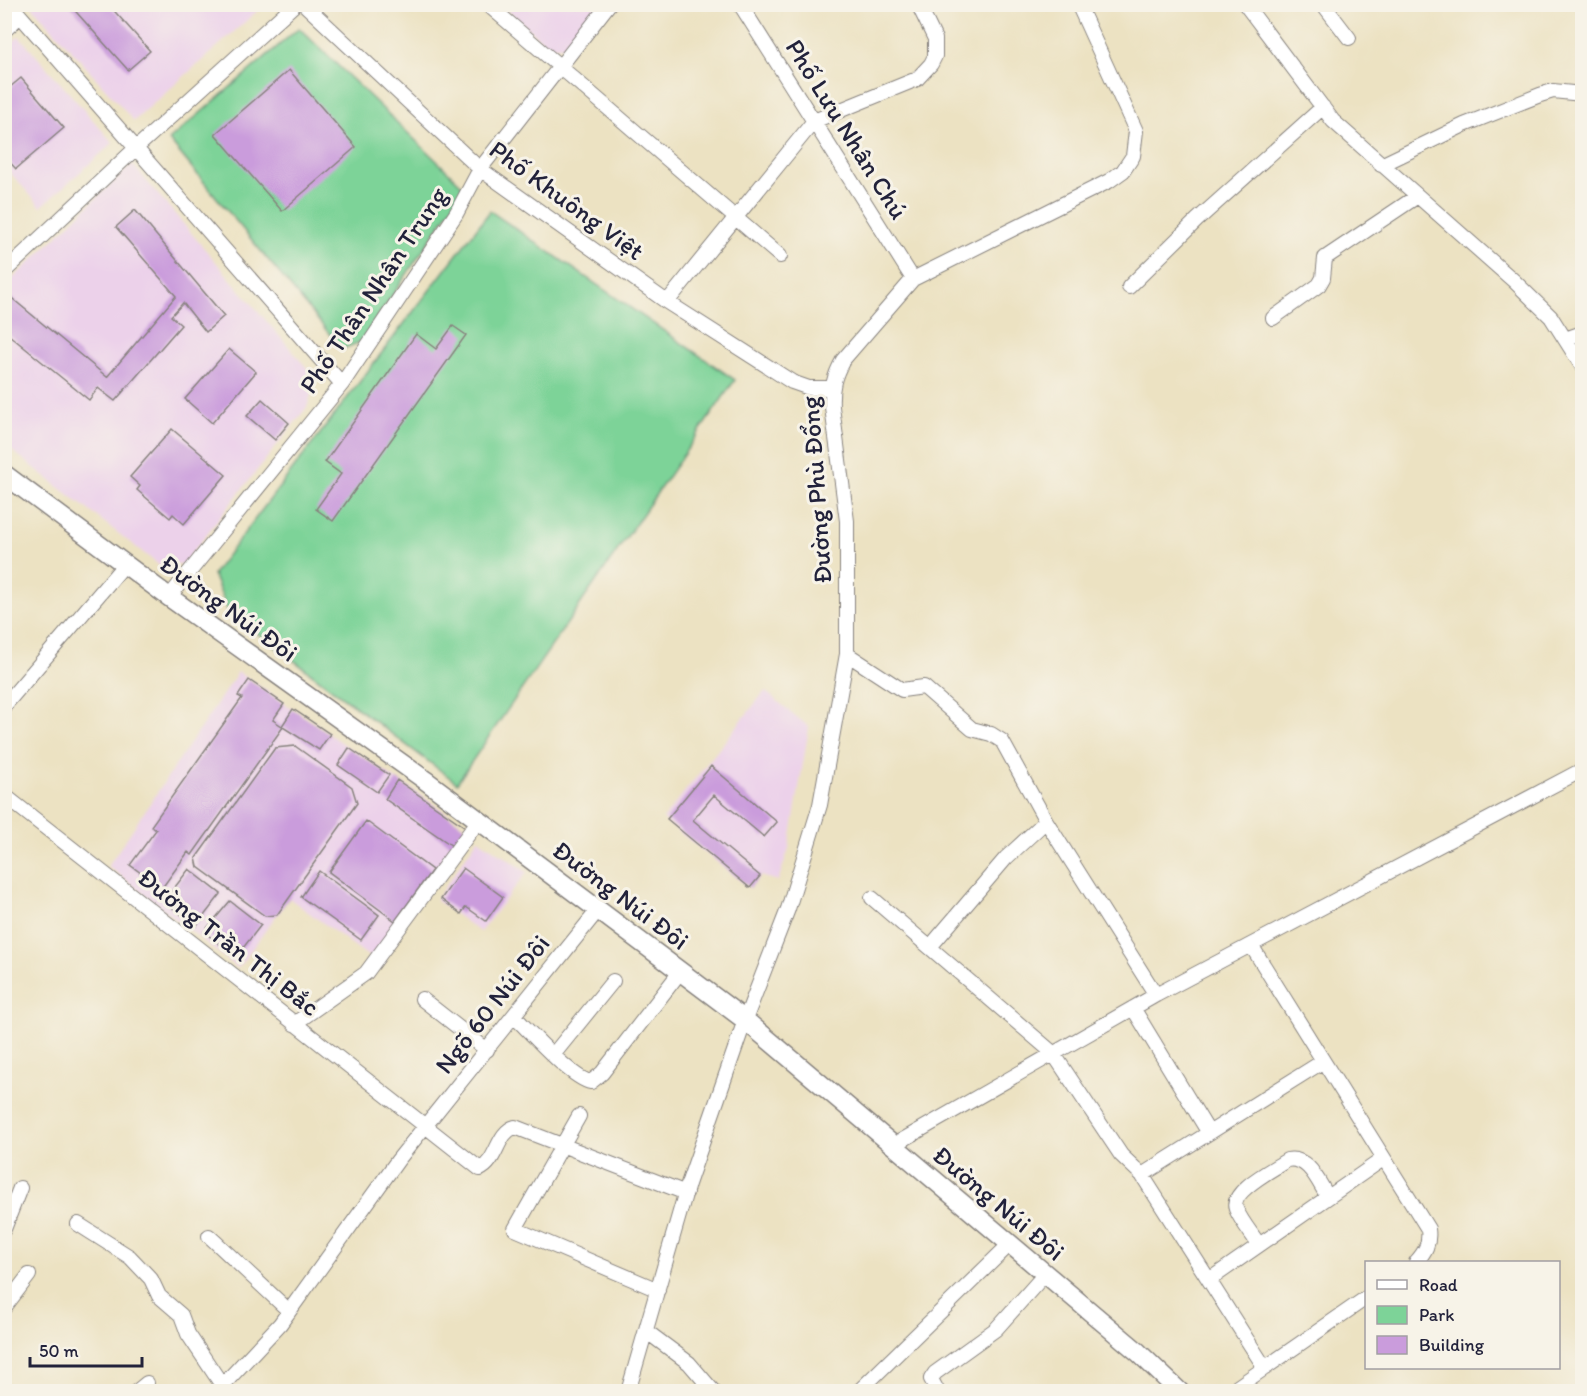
<svg xmlns="http://www.w3.org/2000/svg" width="1587" height="1396" font-family="Itim,sans-serif">
	<rect width="100%" height="100%" fill="#f7f3e8"/>
	<filter id="ink" filterUnits="userSpaceOnUse"><feTurbulence type="fractalNoise" baseFrequency=".0167" numOctaves="2"/><feDisplacementMap in="SourceGraphic" scale="12" xChannelSelector="R" yChannelSelector="G"/><feConvolveMatrix kernelMatrix="1 2 1 2 8 2 1 2 1" color-interpolation-filters="sRGB"/></filter>
	<filter id="wash" filterUnits="userSpaceOnUse"><feTurbulence type="fractalNoise" baseFrequency=".008" numOctaves="4" result="noise"/><feDisplacementMap in="SourceGraphic" scale="24" xChannelSelector="R" yChannelSelector="G"/><feGaussianBlur stdDeviation="1.35" result="paint"/><feColorMatrix in="noise" values="0 0 0 0 0 0 0 0 0 0 0 0 0 0 0 0 0 1.4 0 .05"/><feComposite in="paint" operator="in"/></filter>
	<g filter="url(#wash)">
		<rect width="100%" height="100%" fill="#ece2c2"/>
		<path fill="#ecd1ea" d="M 31,5 L 264,5 L 134,121 Z
			M 501,5 L 598,5 L 564,46 L 548,46 Z
			M 19,36 L 113,143 L 41,207 L 5,167 L 5,49 Z
			M 132,164 L 312,374 L 313,389 L 307,407 L 183,564 L 159,565 L 5,445 L 4,287 Z
			M 238,672 L 471,831 L 375,961 L 289,898 L 238,968 L 108,866 Z
			M 765,691 L 809,727 L 789,848 L 778,881 L 760,876 L 750,888 L 663,819 Z
			M 478,839 L 527,872 L 480,932 L 436,900 Z"/>
		<path fill="#7dd398" stroke="#507a6a" stroke-width="1.5" d="M 299,28 L 465,188 L 361,342 L 342,349 L 169,140 Z
			M 490,211 L 735,380 L 457,783 L 228,611 L 213,574 Z"/>
		<g id="blocks">
			<path fill="#ca9cdc" d="M 69,4 L 108,4 L 150,51 L 128,70 Z
				M 289,70 L 356,147 L 282,211 L 215,134 Z
				M 21,78 L 64,128 L 16,169 L 4,156 L 4,92 Z
				M 135,210 L 224,316 L 206,332 L 183,303 L 171,316 L 181,325 L 115,401 L 98,388 L 89,400 L 4,331 L 4,299 L 8,295 L 107,377 L 176,296 L 116,227 Z
				M 453,326 L 466,335 L 333,521 L 316,509 L 341,474 L 325,462 L 416,334 L 436,349 Z
				M 229,349 L 256,372 L 212,423 L 185,399 Z
				M 262,399 L 289,423 L 275,440 L 247,416 Z
				M 172,429 L 226,475 L 184,524 L 173,514 L 170,518 L 137,490 L 140,486 L 130,477 Z
				M 249,680 L 284,704 L 273,720 L 282,726 L 293,709 L 330,734 L 319,750 L 283,727 L 192,855 L 188,852 L 162,888 L 130,865 L 156,830 L 151,826 L 242,698 L 238,696 Z
				M 295,746 L 352,787 L 357,803 L 277,915 L 265,916 L 198,867 L 196,858 L 275,748 Z
				M 349,748 L 389,775 L 377,792 L 338,765 Z
				M 711,766 L 777,822 L 764,837 L 714,795 L 693,820 L 760,876 L 750,888 L 667,819 Z
				M 397,780 L 471,831 L 458,850 L 385,799 Z
				M 366,821 L 432,870 L 395,921 L 329,872 Z
				M 463,868 L 503,897 L 486,921 L 466,907 L 461,914 L 441,899 Z
				M 189,869 L 221,894 L 196,926 L 164,901 Z
				M 319,871 L 379,915 L 361,940 L 301,897 Z
				M 230,901 L 261,925 L 236,957 L 204,932 Z"/>
		</g>
	</g>
	<g filter="url(#ink)">
		<use href="#blocks" fill-opacity="0" stroke="#87827e" stroke-width="1.5"/>
		<g fill="none" stroke-linecap="round" stroke-linejoin="round">
			<g stroke="#87827e" stroke-width="16">
				<path id="minor" d="M 10,4 L 342,384
					M 304,4 L 480,169 L 667,302 L 792,382 L 809,388 L 831,388
					M 487,4 L 780,256
					M 740,4 L 913,279
					M 1245,4 L 1333,121 L 1514,281 L 1551,317 L 1582,366
					M 1323,4 L 1349,38
					M 4,31 L 20,16
					M 1381,165 L 1464,125 L 1540,95 L 1553,91 L 1582,94
					M 4,272 L 135,149 L 295,4
					M 1129,287 L 1197,220 L 1323,107
					M 667,302 L 814,121 L 917,79 L 931,64 L 935,56 L 935,39 L 918,4
					M 1273,318 L 1319,285 L 1323,278 L 1325,258 L 1416,197
					M 1565,339 L 1582,333
					M 169,597 L 342,384 L 456,214 L 480,169 L 609,4
					M 847,654 L 902,690 L 924,687 L 972,729 L 991,734 L 1002,741 L 1046,821 L 1156,995
					M 4,706 L 125,564
					M 4,795 L 480,1169 C 497,1162 497,1132 515,1127 L 686,1193
					M 872,898 L 1053,1053 L 1121,1155 L 1142,1175 L 1265,1368
					M 1251,945 L 1428,1229 C 1430,1244 1425,1252 1416,1262
					M 930,947 L 1006,858 L 1046,821
					M 422,999 L 487,1050
					M 1133,1008 L 1209,1133
					M 514,1016 C 529,1031 572,1079 591,1082 L 602,1073 L 680,972
					M 294,1024 L 366,973 L 479,820
					M 553,1055 L 613,981
					M 579,1116 L 515,1229 L 658,1290
					M 892,1146 L 1156,995 L 1582,770
					M 1142,1175 L 1322,1062
					M 78,1224 L 130,1257 L 151,1279 L 159,1296 L 181,1315 L 188,1334 L 226,1391
					M 4,1229 L 20,1188
					M 209,1236 L 289,1311
					M 1259,1245 C 1252,1234 1241,1221 1236,1209 C 1229,1191 1274,1169 1287,1160 C 1309,1156 1318,1182 1328,1197
					M 1209,1280 L 1383,1159
					M 4,1308 L 29,1275
					M 646,1331 L 689,1363 L 714,1392
					M 222,1386 L 280,1324 L 398,1160 L 598,910
					M 136,1392 L 147,1383
					M 628,1392 L 688,1184 L 745,1020 L 788,909 L 820,805 L 847,654 L 847,521 L 832,407 C 831,388 834,376 843,360 L 913,279 L 1109,181 L 1123,171 L 1133,156 L 1136,131 L 1078,4
					M 858,1392 L 1010,1244
					M 938,1392 L 931,1379 L 935,1373 L 996,1329 L 1045,1274
					M 1230,1392 L 1366,1298"/>
			</g>
			<g stroke="#87827e" stroke-width="21">
				<path id="secondary" d="M 4,474 L 169,597 L 425,780 L 745,1020 L 1138,1352 L 1180,1392"/>
			</g>
			<use href="#minor" stroke="#fff" stroke-width="14"/>
			<use href="#secondary" stroke="#fff" stroke-width="18"/>
		</g>
	</g>
	<g text-anchor="middle" dominant-baseline="central" stroke-width="6" stroke-linejoin="round" paint-order="stroke">
		<g font-size="26" fill="#22223b" stroke="#f7f3e8">
			<text transform="translate(847 129) rotate(58)">Phố Lưu Nhân Chú</text>
			<text transform="translate(567 200) rotate(36)">Phố Khuông Việt</text>
			<text transform="translate(373 290) rotate(-56)">Phố Thân Nhân Trung</text>
			<text transform="translate(816 490) rotate(-94)">Đường Phù Đổng</text>
			<text transform="translate(229 608) rotate(36)">Đường Núi Đôi</text>
			<text transform="translate(621 895) rotate(37)">Đường Núi Đôi</text>
			<text transform="translate(229 942) rotate(38)">Đường Trần Thị Bắc</text>
			<text transform="translate(492 1004) rotate(-52)">Ngõ 60 Núi Đôi</text>
			<text transform="translate(999 1203) rotate(40)">Đường Núi Đôi</text>
		</g>
	</g>
	<rect width="1587" height="1396" fill="none" stroke="#f7f3e8" stroke-width="24"/>
	<rect x="1365" y="1261" width="195" height="108" fill="#f7f3e8" stroke="#a29fa3" stroke-width="1.5"/>
	<rect x="1377" y="1280" width="30" height="9" fill="#ffffff" stroke="#a29fa3" stroke-width="1.5"/>
	<text x="1419" y="1291" font-size="18" fill="#22223b">Road</text>
	<rect x="1377" y="1306" width="30" height="18" fill="#7dd398" stroke="#a29fa3" stroke-width="1.5"/>
	<text x="1419" y="1321" font-size="18" fill="#22223b">Park</text>
	<rect x="1377" y="1336" width="30" height="18" fill="#ca9cdc" stroke="#a29fa3" stroke-width="1.5"/>
	<text x="1419" y="1351" font-size="18" fill="#22223b">Building</text>
	<path d="M30 1357v9h112v-9" fill="none" stroke="#22223b" stroke-width="3"/>
	<text x="39" y="1357" font-size="18" fill="#22223b" stroke="#f7f3e8" stroke-width="4.5" paint-order="stroke">50 m</text>
</svg>
